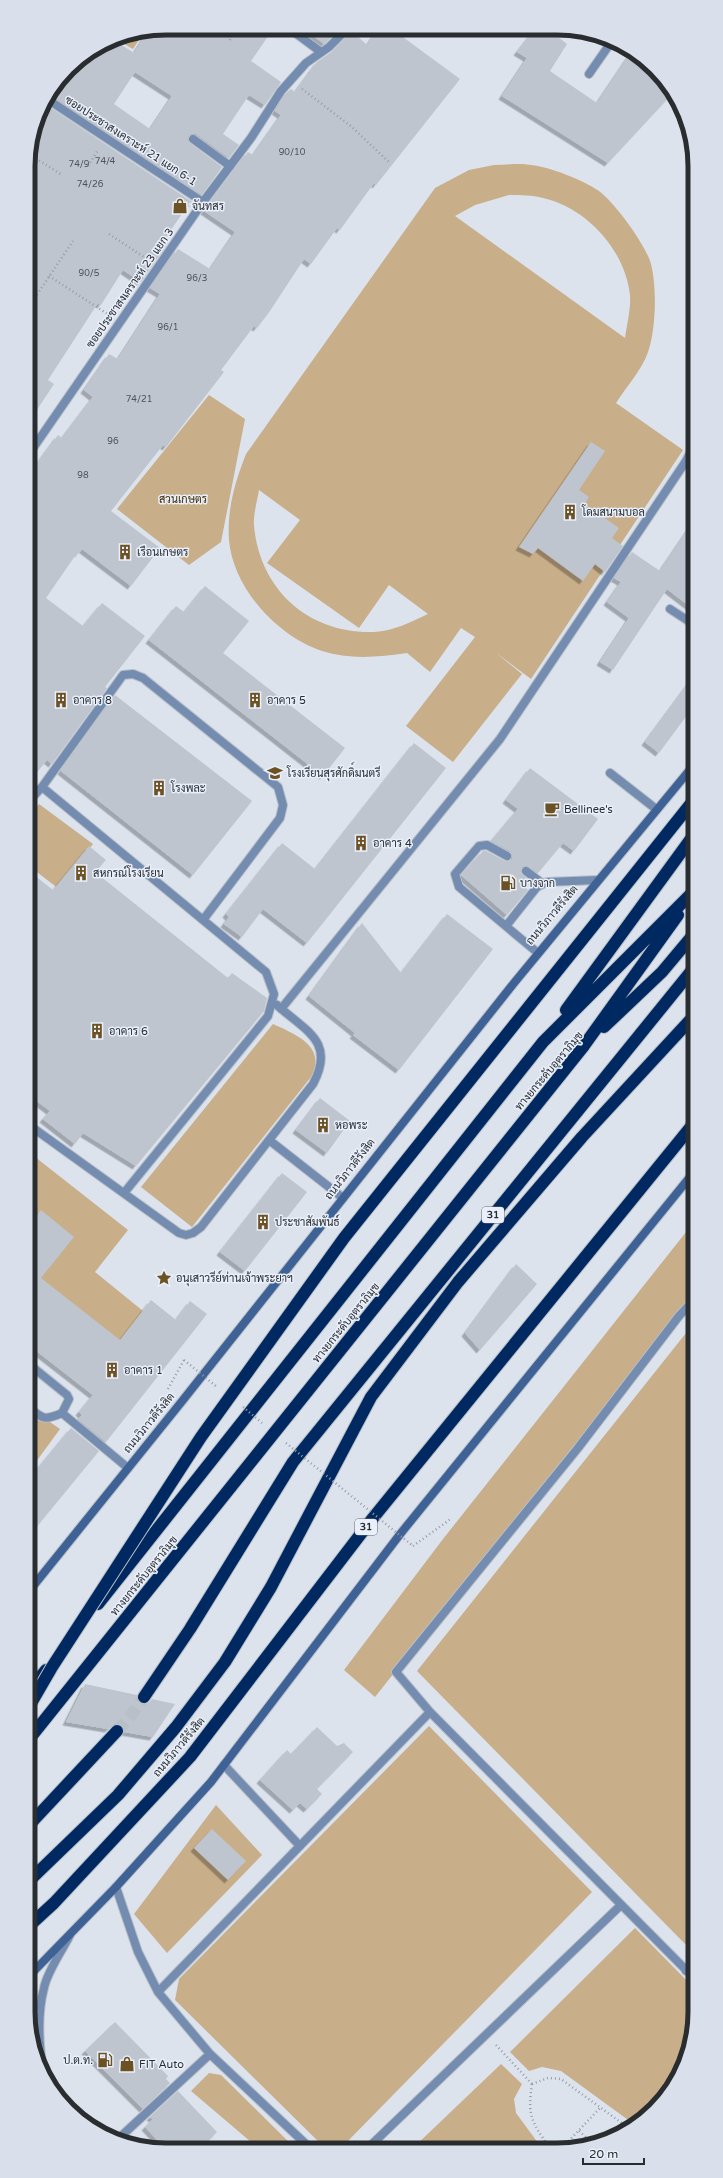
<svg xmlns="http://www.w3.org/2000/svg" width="723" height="2178" font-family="'Varela Round',Sarabun,sans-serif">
	<defs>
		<filter id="shadow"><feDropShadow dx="-3.5" dy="3.5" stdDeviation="0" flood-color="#0004"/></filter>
	</defs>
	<rect width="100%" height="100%" fill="#dce3ed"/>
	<path fill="#c8ae89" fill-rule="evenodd" d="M 144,32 L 133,49 L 114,38 Z
		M 494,165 C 506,165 519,163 531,165 C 550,167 583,180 599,191 C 615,203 646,245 651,264 C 657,288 656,329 648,352 C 642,370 626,387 616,403 L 683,450 L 531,679 L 495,652 L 522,674 L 453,762 L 406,726 L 475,637 L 461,628 L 430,672 L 407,653 C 379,657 350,660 322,651 C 277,636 233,588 229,540 C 227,509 235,482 246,454 L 435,188 L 469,170 ZM 509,195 C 521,195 532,195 543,198 C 587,208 625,250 630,295 C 631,309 627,324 625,338 L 455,216 L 475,205 ZM 259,490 L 300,520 L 267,563 L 359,628 L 389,585 L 428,614 C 411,622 393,631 374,632 C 309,634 260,590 254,526 C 253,516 257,501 259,490 Z
		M 209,395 L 245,419 L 221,542 L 189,565 L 117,509 Z
		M 39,804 L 93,844 L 59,889 L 29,866 L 29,817 Z
		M 273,1024 C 297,1035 327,1047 311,1077 L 192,1227 L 141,1187 Z
		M 30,1153 L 128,1230 L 95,1272 L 143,1311 L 112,1357 L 30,1304 Z
		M 694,1222 L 694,1295 L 375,1697 L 344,1670 L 443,1539 Z
		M 694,1323 L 695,1942 L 689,1948 L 417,1671 Z
		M 30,1408 L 60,1429 L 30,1470 Z
		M 429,1726 L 592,1892 L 344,2145 L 341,2147 L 324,2147 L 175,2000 L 179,1979 Z
		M 216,1805 L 262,1855 L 167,1953 L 134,1914 Z
		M 635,1928 L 695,1989 C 695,2031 689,2069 661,2103 C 654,2111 643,2118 635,2125 L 561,2071 L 542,2067 L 529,2071 L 510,2052 Z
		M 501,2064 L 522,2084 L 514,2099 L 516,2113 L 541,2147 L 414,2147 Z
		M 209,2073 L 221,2075 L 294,2147 L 257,2147 L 191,2091 Z"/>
	<path fill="#bec5cf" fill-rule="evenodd" filter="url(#shadow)" d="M 166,28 L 273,29 L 251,61 L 281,82 L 265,105 L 249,95 L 223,134 L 239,145 L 229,158 L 196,134 L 191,134 L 188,136 L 190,143 L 222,167 L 202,195 L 57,99 L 62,91 L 56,86 L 75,62 L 112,39 L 134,53 L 148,31 ZM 135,72 L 172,96 L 150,129 L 114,104 Z
		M 304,29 L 339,29 L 324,44 Z
		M 378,29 L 392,29 L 460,79 L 376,185 L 374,183 L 340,230 L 337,228 L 311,264 L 304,259 L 270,311 L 257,328 L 254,326 L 221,370 L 224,372 L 166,447 L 163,445 L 111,511 L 160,548 L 131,586 L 82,549 L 78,554 L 77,553 L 46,598 L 83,626 L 102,603 L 145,636 L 105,687 L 107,688 L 52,764 L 47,760 L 29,782 L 29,475 L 58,435 L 62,438 L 93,397 L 84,390 L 109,354 L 118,359 L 160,294 L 150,288 L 178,249 L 210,269 L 235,232 L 204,211 L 248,152 L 253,155 L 281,115 L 275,111 L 285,94 L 291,89 L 295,92 L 317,62 L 333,51 L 352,31 L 367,45 Z
		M 534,30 L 549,30 L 567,44 L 550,71 L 597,103 L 632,51 L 655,68 L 673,93 L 608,163 L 502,96 L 527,58 L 517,52 Z
		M 51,108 L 195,204 L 190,202 L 164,240 L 168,243 L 141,282 L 123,270 L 101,305 L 98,303 L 48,380 L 54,384 L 29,422 L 28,156 L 34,134 Z
		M 591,442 L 605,451 L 579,490 L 589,497 L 585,504 L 619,528 L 612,538 L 623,546 L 605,572 L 595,564 L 583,581 L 538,548 L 533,554 L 519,547 Z
		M 693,522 L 693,609 L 667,589 L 613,670 L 600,662 L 629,618 L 607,602 L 621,582 L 614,578 L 632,552 L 660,571 Z
		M 205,586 L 249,621 L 223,653 L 345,748 L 323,776 L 149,640 L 176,606 L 184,612 Z
		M 693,677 L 693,707 L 659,753 L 645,742 Z
		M 115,695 L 252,801 L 193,875 L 61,771 Z
		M 414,743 L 446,768 L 307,943 L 263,909 L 242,937 L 224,924 L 229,917 L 226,914 L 282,843 L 315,869 Z
		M 530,768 L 598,819 L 574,851 L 563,843 L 538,873 L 527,866 L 522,867 L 521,873 L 531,882 L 526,888 L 528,890 L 507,915 L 461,875 L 483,851 L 486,851 L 505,861 L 512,859 L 512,856 L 510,851 L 491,841 L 518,809 L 506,800 Z
		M 89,846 L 106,860 L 95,872 L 228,978 L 232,973 L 267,998 L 264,1011 L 136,1166 L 83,1133 L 75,1144 L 43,1119 L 50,1111 L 29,1095 L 29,871 L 53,890 Z
		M 447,914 L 493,949 L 399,1070 L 353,1035 L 355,1033 L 309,996 L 362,923 L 401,973 Z
		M 320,1098 L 350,1121 L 327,1153 L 296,1130 Z
		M 282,1173 L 307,1192 L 245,1271 L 220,1252 Z
		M 41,1210 L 74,1237 L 41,1278 L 120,1340 L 151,1300 L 176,1320 L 190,1301 L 207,1314 L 106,1442 L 78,1419 L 82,1415 L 79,1412 L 93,1395 L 30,1346 L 30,1224 Z
		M 516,1264 L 537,1284 L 480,1350 L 465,1333 Z
		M 71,1428 L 99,1451 L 30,1535 L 30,1478 Z
		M 85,1684 L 137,1695 L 137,1701 L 143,1704 L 148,1704 L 152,1699 L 175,1704 L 153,1737 L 124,1732 L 122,1726 L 118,1724 L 114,1724 L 108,1729 L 66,1722 Z
		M 317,1727 L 337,1746 L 344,1743 L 353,1752 L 317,1789 L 322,1794 L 307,1809 L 300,1803 L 293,1810 L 260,1780 L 287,1750 L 291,1754 Z
		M 212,1829 L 246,1861 L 228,1880 L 194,1848 Z
		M 115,2022 L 168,2076 L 166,2079 L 170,2083 L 143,2109 L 85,2051 Z
		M 178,2091 L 217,2132 L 202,2147 L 164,2147 L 145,2127 L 153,2119 L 150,2117 Z"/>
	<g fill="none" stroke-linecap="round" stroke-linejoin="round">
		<path stroke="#b8bfc7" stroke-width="12" stroke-dasharray="12 6" stroke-linecap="butt" d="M 117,1731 L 132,1714 L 144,1697"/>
		<g stroke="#b8bfc7" stroke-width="10">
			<path id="lane" d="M 290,29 L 321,52
				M 589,74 L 612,41
				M 193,139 L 230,166
				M 670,609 L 693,624
				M 610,773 L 656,809
				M 42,787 L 123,675 L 133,674 L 143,678 L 278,787 L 283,805 L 280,818 L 203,920
				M 29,801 L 42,787 L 266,972 L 274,994 L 268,1016 L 124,1193
				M 507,856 L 487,845 L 479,846 L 455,874 L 459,887 L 538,953
				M 526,871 L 543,884
				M 506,926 L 537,887 L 547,882 L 598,880
				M 281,1009 L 500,739 L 686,461 L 693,447
				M 29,1125 L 179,1233 L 186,1235 L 193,1233 L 201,1227 L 269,1140 L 343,1198
				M 269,1140 L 313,1084 C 336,1041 305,1031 277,1005
				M 694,1300 L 679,1316 L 578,1448 L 396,1672 L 430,1712 L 695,1979
				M 30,1365 L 67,1395 L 69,1399 L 62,1413 L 128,1468
				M 30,1408 C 43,1420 46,1420 62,1413
				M 224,1765 L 300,1846
				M 116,1887 L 138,1952 L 158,1992 L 210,2054 L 309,2147
				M 686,1971 L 695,1962
				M 158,1992 L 430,1712
				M 43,2071 C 39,2045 37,2014 44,1988 C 47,1972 62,1951 70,1935
				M 68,2109 L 99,2127 L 110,2138
				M 117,2140 L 210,2054
				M 369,2147 L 621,1905"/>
		</g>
		<g stroke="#b8bfc7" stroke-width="10">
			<path id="street" d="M 47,99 L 203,202
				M 29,454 L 203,202 L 251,138 L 281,91 L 306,63 L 329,47 L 347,29"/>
		</g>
		<g stroke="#b8bfc7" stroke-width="10">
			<path id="secondary" d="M 30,1590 L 183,1400 L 514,983 L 693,766
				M 31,1974 L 116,1887 L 211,1782 L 401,1533 L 694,1172"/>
		</g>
		<g stroke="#b8bfc7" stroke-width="14">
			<path id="highway" d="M 566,1010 L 693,836
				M 604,1027 L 662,972 L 693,935
				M 583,1047 L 678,915
				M 98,1604 L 543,1042 L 693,892
				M 30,1690 L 46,1670
				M 144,1697 L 190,1629 L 293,1462 L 693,969
				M 30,1824 L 117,1731
				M 30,1880 L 118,1795 L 176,1727 L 225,1662 L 271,1587 L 371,1397 L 458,1282 L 582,1137 L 693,1017
				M 30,1925 L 54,1903 L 190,1757 L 373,1518 L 694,1123"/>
		</g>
		<path stroke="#979da4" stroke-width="2.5" stroke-dasharray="1 3" stroke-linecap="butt" d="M 230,40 L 236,28
			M 302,89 L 352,127 L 390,163
			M 29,154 L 62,175
			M 88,166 L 98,150
			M 109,234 L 147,259
			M 49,276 L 109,315
			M 28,308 L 73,241
			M 168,1389 L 184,1360
			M 413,1546 L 452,1518
			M 496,2045 L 532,2084
			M 532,2084 L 548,2078 L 561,2079 L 630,2129
			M 532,2084 C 527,2116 532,2122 549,2147
			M 579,2131 L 593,2144
			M 563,2147 L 601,2107"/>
		<use href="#lane" stroke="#738cb0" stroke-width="8"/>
		<use href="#street" stroke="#738cb0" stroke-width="8"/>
		<use href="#secondary" stroke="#3e6196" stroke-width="8"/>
		<use href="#highway" stroke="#002861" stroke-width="12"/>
		<g stroke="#b8bfc7" stroke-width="14" stroke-linecap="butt">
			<path id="highway-bridge" d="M 30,1705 L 52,1667 L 201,1437 L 344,1238 L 693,801
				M 30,1738 L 583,1047"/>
		</g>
		<path stroke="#979da4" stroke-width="2.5" stroke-dasharray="1 3" stroke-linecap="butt" d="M 184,1360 L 217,1387
			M 243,1407 L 262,1423
			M 286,1443 L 413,1546"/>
		<use href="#highway-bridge" stroke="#002861" stroke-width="12"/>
	</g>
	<defs>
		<g id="shop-bare" transform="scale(1.2)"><path d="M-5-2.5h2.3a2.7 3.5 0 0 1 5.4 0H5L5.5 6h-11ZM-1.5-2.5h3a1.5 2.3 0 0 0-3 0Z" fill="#6c5123" stroke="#e9f0fb" stroke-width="2.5" paint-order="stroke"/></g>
		<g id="building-bare" transform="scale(1.2)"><path d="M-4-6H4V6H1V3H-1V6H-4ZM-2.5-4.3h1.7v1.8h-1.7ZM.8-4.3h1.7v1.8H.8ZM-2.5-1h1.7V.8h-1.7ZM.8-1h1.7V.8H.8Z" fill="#6c5123" stroke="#e9f0fb" stroke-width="2.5" paint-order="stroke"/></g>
		<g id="school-bare" transform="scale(1.2)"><path d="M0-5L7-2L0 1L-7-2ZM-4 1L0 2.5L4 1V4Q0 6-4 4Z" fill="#6c5123" stroke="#e9f0fb" stroke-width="2.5" paint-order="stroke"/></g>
		<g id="cafe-bare" transform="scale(1.2)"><path d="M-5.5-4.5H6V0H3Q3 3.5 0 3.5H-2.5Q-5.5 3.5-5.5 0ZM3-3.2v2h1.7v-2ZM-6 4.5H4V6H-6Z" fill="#6c5123" stroke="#e9f0fb" stroke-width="2.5" paint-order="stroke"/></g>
		<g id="fuel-bare" transform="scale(1.2)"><path d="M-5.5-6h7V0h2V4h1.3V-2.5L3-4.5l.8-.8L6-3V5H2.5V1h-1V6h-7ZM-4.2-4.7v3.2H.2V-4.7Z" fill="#6c5123" stroke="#e9f0fb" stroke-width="2.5" paint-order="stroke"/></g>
		<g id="sight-bare" transform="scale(1.2)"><path d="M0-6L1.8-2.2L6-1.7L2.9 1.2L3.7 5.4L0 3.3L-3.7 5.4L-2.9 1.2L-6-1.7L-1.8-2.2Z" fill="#6c5123" stroke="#e9f0fb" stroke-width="2.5" paint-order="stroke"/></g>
	</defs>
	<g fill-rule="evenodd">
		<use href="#shop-bare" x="180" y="206"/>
		<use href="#building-bare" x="570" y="512"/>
		<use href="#building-bare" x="125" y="552"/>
		<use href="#building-bare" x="61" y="700"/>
		<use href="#building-bare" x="255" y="700"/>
		<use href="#school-bare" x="275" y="773"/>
		<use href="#building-bare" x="159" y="788"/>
		<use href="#cafe-bare" x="552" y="809"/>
		<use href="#building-bare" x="361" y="843"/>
		<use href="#building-bare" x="81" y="873"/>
		<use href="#fuel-bare" x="508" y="883"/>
		<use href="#building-bare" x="97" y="1031"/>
		<use href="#building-bare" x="323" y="1125"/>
		<use href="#building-bare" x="263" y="1222"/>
		<use href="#sight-bare" x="164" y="1278"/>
		<use href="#building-bare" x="112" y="1370"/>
		<use href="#fuel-bare" x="105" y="2060"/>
		<use href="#shop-bare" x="127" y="2064"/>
	</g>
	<g text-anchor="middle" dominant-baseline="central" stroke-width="3" stroke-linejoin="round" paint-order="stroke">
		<g font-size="9" fill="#4f5358">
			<text x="292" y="152">90/10</text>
			<text x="105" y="161">74/4</text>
			<text x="79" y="164">74/9</text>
			<text x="90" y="184">74/26</text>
			<text x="89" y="273">90/5</text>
			<text x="197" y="278">96/3</text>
			<text x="168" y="327">96/1</text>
			<text x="139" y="399">74/21</text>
			<text x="113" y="441">96</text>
			<text x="83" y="475">98</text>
		</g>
		<g fill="#e9f0fb" stroke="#63686d" stroke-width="1">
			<rect x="482" y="1207" width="22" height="16" rx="3"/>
			<rect x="355" y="1519" width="22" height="16" rx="3"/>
		</g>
		<g font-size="10" font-weight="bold" fill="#2a2d30">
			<text x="493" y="1215">31</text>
			<text x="366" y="1527">31</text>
		</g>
		<g font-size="11" fill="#2a2d30" stroke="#e9f0fb">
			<text transform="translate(131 141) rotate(33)">ซอยประชาสงเคราะห์ 21 แยก 6-1</text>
			<text transform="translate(130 288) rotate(-55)">ซอยประชาสงเคราะห์ 23 แยก 3</text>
			<text transform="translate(552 915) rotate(-50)">ถนนวิภาวดีรังสิต</text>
			<text transform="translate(549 1071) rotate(-50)">ทางยกระดับอุตราภิมุข</text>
			<text transform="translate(350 1169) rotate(-52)">ถนนวิภาวดีรังสิต</text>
			<text transform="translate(346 1323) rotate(-51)">ทางยกระดับอุตราภิมุข</text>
			<text transform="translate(149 1423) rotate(-51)">ถนนวิภาวดีรังสิต</text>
			<text transform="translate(144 1576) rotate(-51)">ทางยกระดับอุตราภิมุข</text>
			<text transform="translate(179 1747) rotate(-50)">ถนนวิภาวดีรังสิต</text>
		</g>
		<g font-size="11" fill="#2a2d30" stroke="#e9f0fb" text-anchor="start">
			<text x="192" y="206">จันทสร</text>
			<text x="582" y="512">โดมสนามบอล</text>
			<text x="137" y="552">เรือนเกษตร</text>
			<text x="73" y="700">อาคาร 8</text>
			<text x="267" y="700">อาคาร 5</text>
			<text x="287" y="773">โรงเรียนสุรศักดิ์มนตรี</text>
			<text x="171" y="788">โรงพละ</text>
			<text x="564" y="809">Bellinee's</text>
			<text x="373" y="843">อาคาร 4</text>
			<text x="93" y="873">สหกรณ์โรงเรียน</text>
			<text x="520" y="883">บางจาก</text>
			<text x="109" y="1031">อาคาร 6</text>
			<text x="335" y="1125">หอพระ</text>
			<text x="275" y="1222">ประชาสัมพันธ์</text>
			<text x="176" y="1278">อนุเสาวรีย์ท่านเจ้าพระยาฯ</text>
			<text x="124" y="1370">อาคาร 1</text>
			<text x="93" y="2060" text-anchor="end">ป.ต.ท.</text>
			<text x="139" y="2064">FIT Auto</text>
		</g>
		<g font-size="11" fill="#402900" stroke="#e9f0fb">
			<text x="183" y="499">สวนเกษตร</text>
		</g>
	</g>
	<path d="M0 0H723V2178H0ZM166 35H557A131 131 0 0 1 688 166V2012A131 131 0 0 1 557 2143H166A131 131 0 0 1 35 2012V166A131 131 0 0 1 166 35Z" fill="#dae0eb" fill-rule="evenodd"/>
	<path fill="none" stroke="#2a2d30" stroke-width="5" d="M166 35H557A131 131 0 0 1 688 166V2012A131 131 0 0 1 557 2143H166A131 131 0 0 1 35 2012V166A131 131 0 0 1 166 35Z"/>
	<path d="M583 2158v6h61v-6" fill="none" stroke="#2a2d30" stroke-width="2"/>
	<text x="589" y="2158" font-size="12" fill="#2a2d30" stroke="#e9f0fb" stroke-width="3" paint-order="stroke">20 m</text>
</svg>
